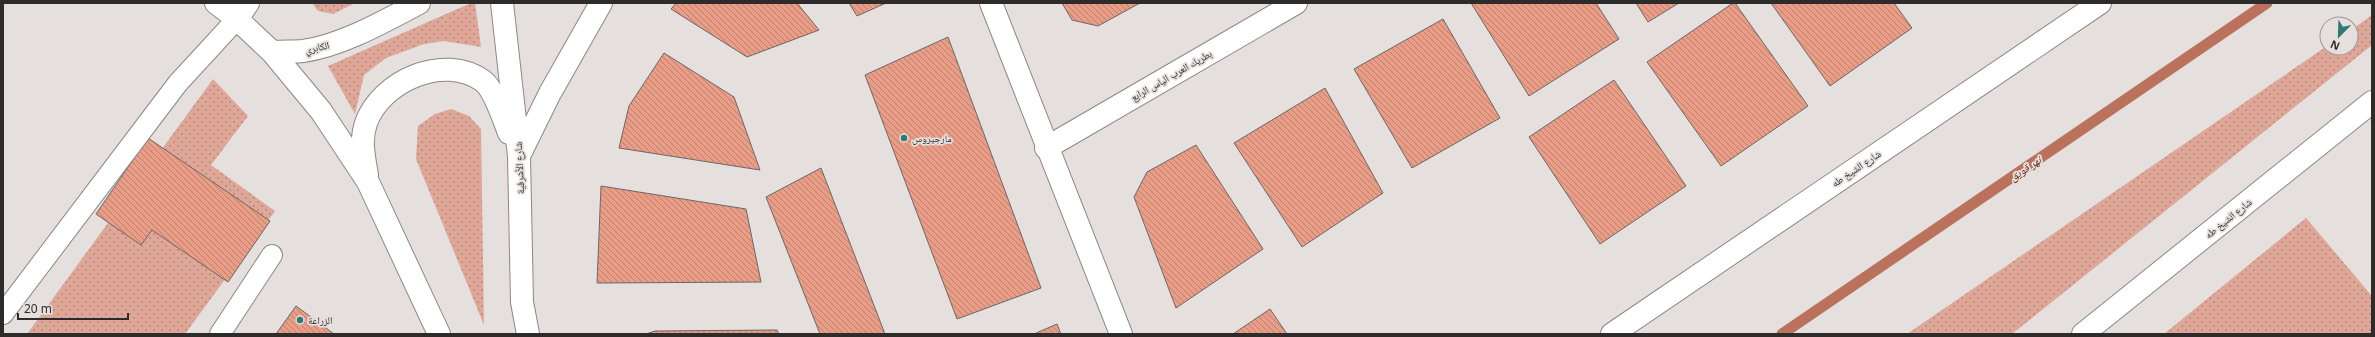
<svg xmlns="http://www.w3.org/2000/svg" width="2375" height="337" font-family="'Noto Sans','Noto Naskh Arabic',sans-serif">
	<defs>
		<pattern id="grass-dots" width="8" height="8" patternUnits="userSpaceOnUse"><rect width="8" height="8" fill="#dea797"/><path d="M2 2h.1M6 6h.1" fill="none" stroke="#b4887b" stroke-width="1.8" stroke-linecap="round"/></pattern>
		<pattern id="building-back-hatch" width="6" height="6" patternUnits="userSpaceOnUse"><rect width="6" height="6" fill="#e99d87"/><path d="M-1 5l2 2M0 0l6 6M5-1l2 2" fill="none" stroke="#bd806f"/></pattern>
	</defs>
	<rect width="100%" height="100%" fill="#e5e0de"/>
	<path fill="url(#grass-dots)" d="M 312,3 L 355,3 L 333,14 L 318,11 Z
		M 471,3 L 475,3 L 481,47 L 444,41 L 424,44 L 386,58 L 364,75 L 355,114 L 328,66 Z
		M 2372,15 L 2372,45 L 2012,334 L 1907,334 L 2327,46 L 2327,48 L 2351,48 L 2351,30 Z
		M 213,79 L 248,116 L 211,165 L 275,211 L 185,334 L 27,334 Z
		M 451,109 L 469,116 L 481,129 L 484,325 L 416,159 L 418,126 L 435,114 Z
		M 2306,218 L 2372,296 L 2372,334 L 2164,334 Z"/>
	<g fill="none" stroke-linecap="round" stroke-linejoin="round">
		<path stroke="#ba725d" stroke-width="11" d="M 1782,334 L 2267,3"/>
	</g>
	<path fill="url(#building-back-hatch)" stroke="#6b6765" d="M 676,3 L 797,3 L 819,30 L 747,57 L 671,9 Z
		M 849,3 L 886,3 L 857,16 Z
		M 1062,3 L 1140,3 L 1098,26 L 1072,20 Z
		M 1471,3 L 1596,3 L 1619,39 L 1529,96 Z
		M 1636,3 L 1679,3 L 1648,22 Z
		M 1733,3 L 1735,3 L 1808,106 L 1721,166 L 1647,62 Z
		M 1771,3 L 1894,3 L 1912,28 L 1830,86 Z
		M 1443,19 L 1500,118 L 1412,168 L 1354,69 Z
		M 948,37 L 1041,288 L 957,319 L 865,75 Z
		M 664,53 L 734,97 L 760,170 L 619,148 L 629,106 Z
		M 1614,80 L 1686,186 L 1600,244 L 1529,137 Z
		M 1325,88 L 1383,193 L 1302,247 L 1234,143 Z
		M 148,138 L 270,221 L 228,282 L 152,230 L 141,245 L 96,214 Z
		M 1196,145 L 1263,249 L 1176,308 L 1134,197 L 1147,172 Z
		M 821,168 L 885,334 L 820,334 L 766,197 Z
		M 601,186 L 746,209 L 761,282 L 597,283 Z
		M 296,306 L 334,334 L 276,334 Z
		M 1270,309 L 1287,334 L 1233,334 Z
		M 1057,324 L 1061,334 L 1034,334 Z
		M 777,330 L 779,334 L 646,334 L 655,331 Z"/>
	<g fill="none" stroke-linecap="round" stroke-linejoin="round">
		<g stroke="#8c8786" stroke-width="22">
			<path id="lane" d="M 3,314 L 178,83 L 237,19
				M 220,334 L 272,255"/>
		</g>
		<g stroke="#8c8786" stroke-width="24">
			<path id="street" d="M 991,3 L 1121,334
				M 1046,148 L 1296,3"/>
		</g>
		<g stroke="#8c8786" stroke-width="24">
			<path id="secondary" d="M 1612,334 L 2100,3
				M 2083,334 L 2372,102"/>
		</g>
		<g stroke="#8c8786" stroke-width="24">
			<path id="primary" d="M 216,3 L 237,19 L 272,52 L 321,111 L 368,182 L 439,334
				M 502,3 L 519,156 L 522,302 L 528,334
				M 237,19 L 248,3
				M 272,52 C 282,51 293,52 303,51 C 341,46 385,21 419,3
				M 519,156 L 550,93 L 601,3
				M 367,175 C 364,157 360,141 366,123 C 381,81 444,53 483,81 C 494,89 504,120 509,133"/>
		</g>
		<use href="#lane" stroke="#fff" stroke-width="20"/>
		<use href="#street" stroke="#fff" stroke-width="22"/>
		<use href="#secondary" stroke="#fff" stroke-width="22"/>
		<use href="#primary" stroke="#fff" stroke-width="22"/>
	</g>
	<g fill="#317973" stroke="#e5e0de" stroke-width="1.5">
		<circle cx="904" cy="138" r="4"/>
		<circle cx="300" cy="320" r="4"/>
	</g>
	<g text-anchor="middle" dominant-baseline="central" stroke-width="3.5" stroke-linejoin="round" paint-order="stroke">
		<g font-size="10" fill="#2e2c2b" stroke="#e5e0de">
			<text transform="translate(317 47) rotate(-13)">الكابري</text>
			<text transform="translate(1171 75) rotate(-30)">بطريك العرب الياس الرابع</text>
			<text transform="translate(519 168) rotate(-93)">شارع الأشرفية</text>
			<text transform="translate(1856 168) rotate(-34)">شارع الشيخ طه</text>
			<text transform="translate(2228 218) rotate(-39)">شارع الشيخ طه</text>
		</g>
		<g font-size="10" fill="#2e2c2b" stroke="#e5e0de" text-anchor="start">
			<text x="912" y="138">مارجيروس</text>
			<text x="308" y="320">الزراعة</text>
		</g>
		<g font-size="11" font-style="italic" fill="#601e08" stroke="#e5e0de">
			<text transform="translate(2025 168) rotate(-34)">نهر قويق</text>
		</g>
	</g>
	<rect width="2375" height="337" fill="none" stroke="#2e2c2b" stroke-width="8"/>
	<g transform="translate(2339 36) rotate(203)"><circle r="19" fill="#e5e0de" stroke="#9c9896"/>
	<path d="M0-3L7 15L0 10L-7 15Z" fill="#317973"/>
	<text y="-6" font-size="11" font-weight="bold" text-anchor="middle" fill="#2e2c2b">N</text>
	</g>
	<path d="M18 313v6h110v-6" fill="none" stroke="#2e2c2b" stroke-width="2"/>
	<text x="24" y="313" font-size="12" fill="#2e2c2b" stroke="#e5e0de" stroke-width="3" paint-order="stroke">20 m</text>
</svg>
